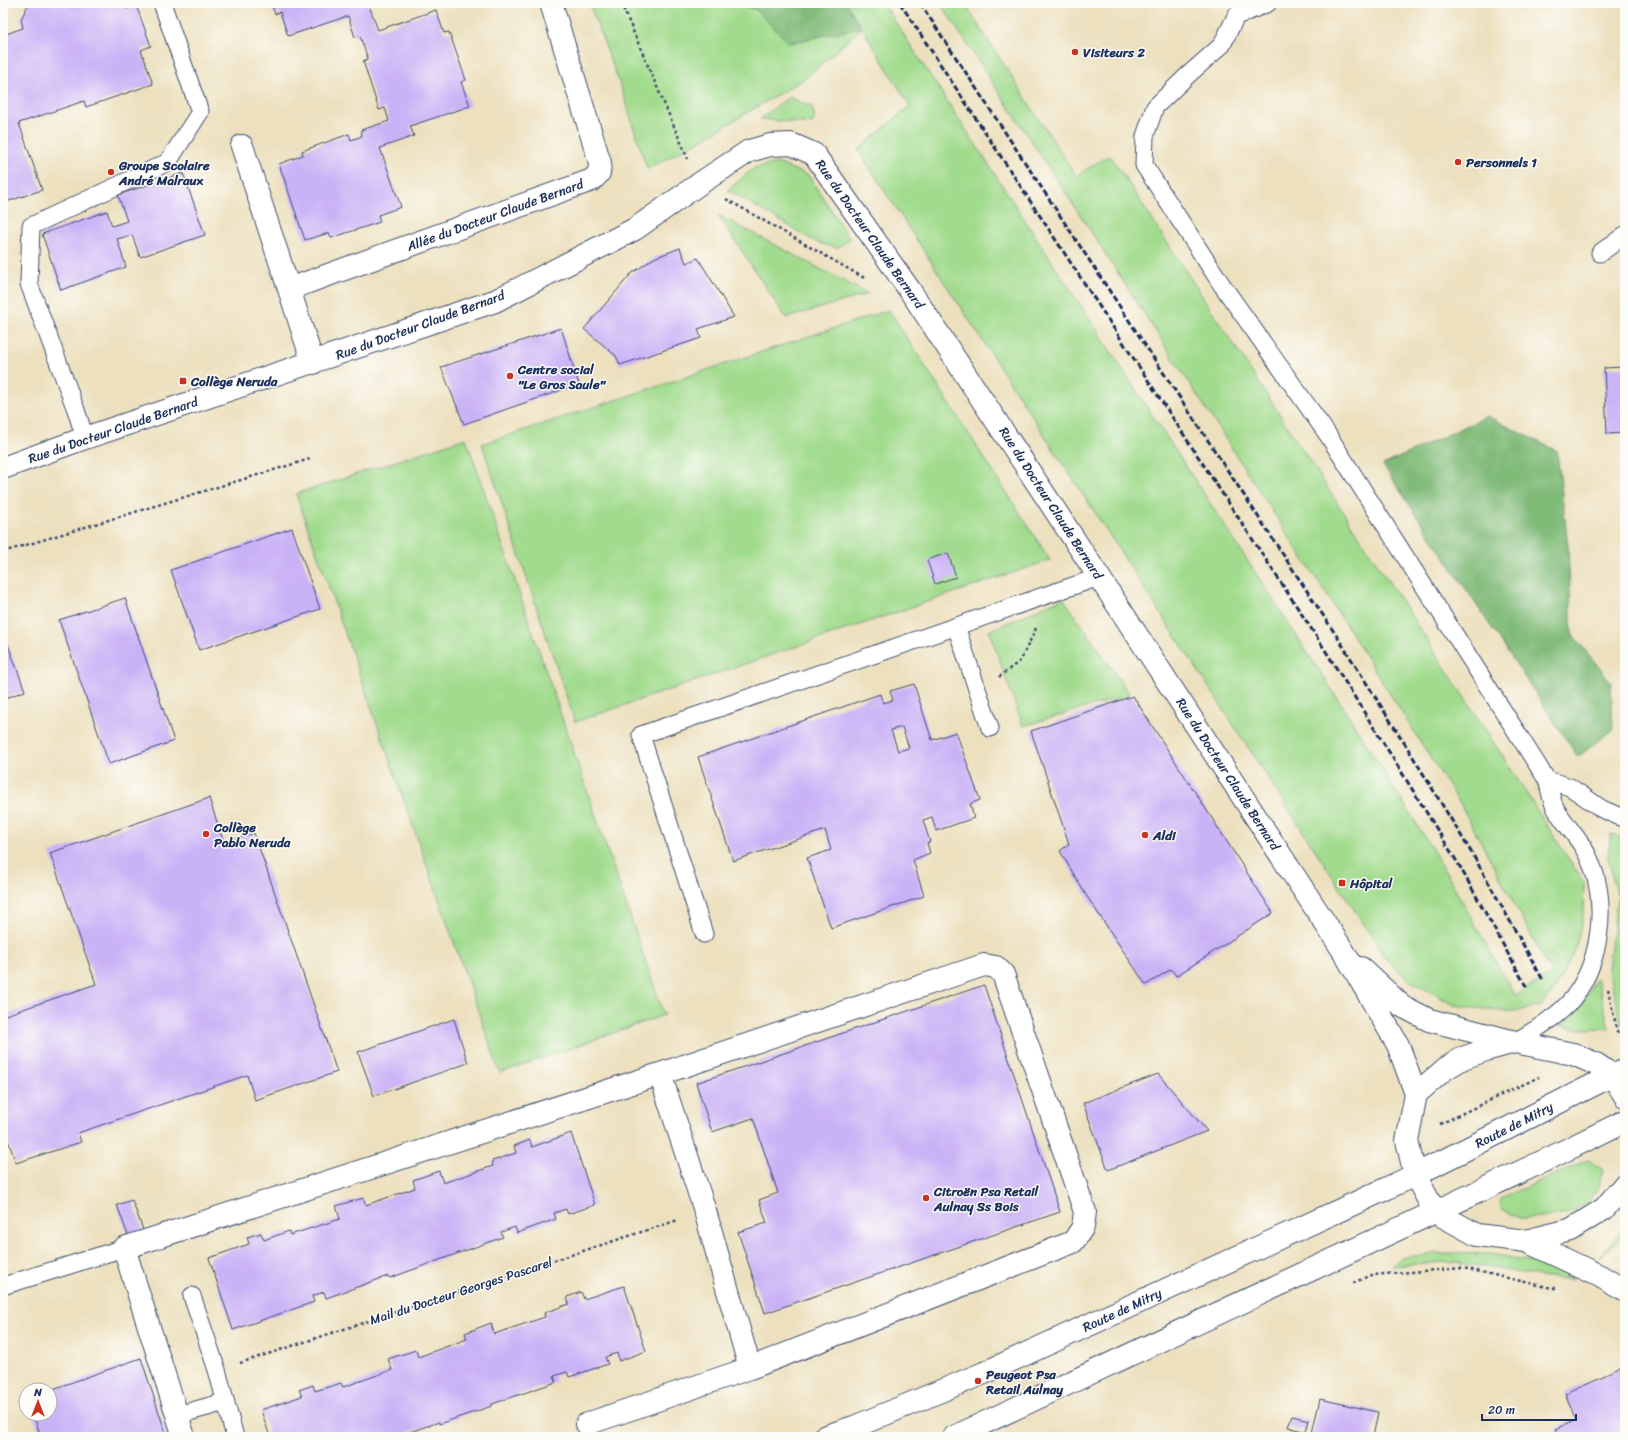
<svg xmlns="http://www.w3.org/2000/svg" width="1628" height="1440" font-family="Sriracha,sans-serif">
	<rect width="100%" height="100%" fill="#fdfcf7"/>
	<filter id="ink" filterUnits="userSpaceOnUse"><feTurbulence type="fractalNoise" baseFrequency=".025" numOctaves="2"/><feDisplacementMap in="SourceGraphic" scale="8" xChannelSelector="R" yChannelSelector="G"/><feConvolveMatrix kernelMatrix="1 2 1 2 8 2 1 2 1" color-interpolation-filters="sRGB"/></filter>
	<filter id="wash" filterUnits="userSpaceOnUse"><feTurbulence type="fractalNoise" baseFrequency=".012" numOctaves="4" result="noise"/><feDisplacementMap in="SourceGraphic" scale="16" xChannelSelector="R" yChannelSelector="G"/><feGaussianBlur stdDeviation="0.9" result="paint"/><feColorMatrix in="noise" values="0 0 0 0 0 0 0 0 0 0 0 0 0 0 0 0 0 1.4 0 .05"/><feComposite in="paint" operator="in"/></filter>
	<g filter="url(#wash)">
		<rect width="100%" height="100%" fill="#ece0be"/>
		<path fill="#a1db8d" stroke="#5e8576" d="M 589,3 L 730,3 L 755,9 L 789,43 L 861,27 L 846,3 L 883,3 L 1347,713 L 1433,850 L 1515,995 L 1552,974 L 1462,807 L 1332,603 L 1088,227 L 940,3 L 964,3 L 1076,176 L 1110,155 L 1485,729 L 1584,883 L 1583,917 L 1575,950 L 1556,988 L 1540,1007 L 1507,1012 L 1454,1005 L 1410,981 L 1387,960 L 858,150 L 910,106 L 862,28 L 807,77 L 698,142 L 647,169 L 620,85 Z
			M 789,97 L 812,107 L 815,117 L 812,124 L 760,119 Z
			M 777,163 L 808,175 L 850,239 L 837,248 L 816,242 L 728,190 L 754,168 Z
			M 718,215 L 868,294 L 786,318 Z
			M 889,310 L 1050,560 L 575,722 L 482,444 Z
			M 466,438 L 664,1015 L 500,1073 L 296,494 Z
			M 1063,598 L 1130,695 L 1023,726 L 989,631 Z
			M 1611,834 L 1625,838 L 1625,1022 L 1621,1023 L 1608,970 L 1617,898 L 1608,856 Z
			M 1597,978 L 1609,1028 L 1582,1029 L 1560,1026 L 1573,1017 Z
			M 1588,1160 L 1603,1170 L 1600,1184 L 1589,1202 L 1565,1214 L 1549,1218 L 1520,1218 L 1500,1208 L 1501,1198 Z
			M 1625,1227 L 1625,1236 L 1600,1257 Z
			M 1435,1253 L 1491,1254 L 1556,1266 L 1574,1280 C 1535,1277 1496,1267 1456,1263 C 1436,1261 1413,1265 1392,1266 L 1400,1258 Z"/>
		<path fill="#80bb78" stroke="#4e756b" d="M 730,3 L 846,3 L 861,27 L 789,43 L 755,9 Z
			M 1487,416 L 1557,451 L 1568,546 L 1572,634 L 1611,682 L 1613,729 L 1578,757 L 1383,465 Z"/>
		<g id="blocks">
			<path fill="#cab2f6" fill-rule="evenodd" d="M 29,3 L 125,3 L 127,9 L 136,5 L 151,46 L 141,50 L 153,84 L 86,107 L 84,101 L 19,123 L 42,190 L 3,203 L 3,35 L 23,28 L 21,19 Z
				M 271,3 L 368,3 L 378,30 L 436,10 L 444,33 L 449,32 L 466,80 L 461,82 L 470,106 L 410,126 L 414,136 L 380,148 L 401,207 L 378,215 L 380,222 L 331,238 L 329,233 L 305,240 L 279,164 L 303,155 L 302,151 L 349,134 L 351,140 L 362,136 L 361,130 L 389,121 L 385,108 L 379,110 L 363,61 L 368,59 L 360,36 L 355,37 L 348,16 L 288,36 L 280,12 L 275,14 Z
				M 183,173 L 205,235 L 140,257 L 132,235 L 117,239 L 126,267 L 61,290 L 42,234 L 107,211 L 112,226 L 127,221 L 118,195 Z
				M 680,248 L 686,263 L 698,258 L 734,317 L 698,329 L 701,338 L 620,365 L 616,356 L 584,329 L 631,274 L 654,258 Z
				M 561,328 L 579,384 L 464,424 L 441,367 Z
				M 1625,367 L 1625,433 L 1607,434 L 1604,368 Z
				M 292,528 L 320,609 L 199,650 L 171,570 Z
				M 948,553 L 956,577 L 935,584 L 927,560 Z
				M 125,598 L 174,741 L 109,764 L 59,620 Z
				M 7,642 L 25,691 L 3,699 L 3,644 Z
				M 914,684 L 932,740 L 956,732 L 980,800 L 970,804 L 974,818 L 936,831 L 932,817 L 923,820 L 930,842 L 927,843 L 930,853 L 913,860 L 924,896 L 831,928 L 807,858 L 831,850 L 825,830 L 733,861 L 698,757 L 880,694 L 883,703 L 893,700 L 890,691 ZM 902,727 L 909,748 L 898,751 L 891,730 Z
				M 1133,696 L 1273,913 L 1176,976 L 1171,969 L 1146,985 L 1086,895 L 1060,851 L 1069,844 L 1031,731 Z
				M 209,798 L 224,843 L 254,833 L 337,1072 L 255,1100 L 247,1075 L 78,1133 L 81,1142 L 16,1163 L 3,1126 L 3,1016 L 96,984 L 50,853 Z
				M 984,985 L 1060,1212 L 765,1313 L 738,1232 L 767,1223 L 759,1200 L 778,1193 L 753,1118 L 712,1132 L 696,1083 Z
				M 454,1019 L 468,1063 L 374,1096 L 358,1052 Z
				M 1158,1074 L 1207,1131 L 1108,1170 L 1083,1103 Z
				M 571,1133 L 595,1205 L 568,1214 L 566,1209 L 554,1213 L 556,1219 L 517,1233 L 515,1227 L 501,1232 L 503,1237 L 390,1278 L 388,1276 L 326,1298 L 324,1292 L 312,1296 L 314,1302 L 233,1330 L 209,1258 L 249,1244 L 247,1237 L 261,1233 L 264,1240 L 289,1231 L 290,1235 L 340,1219 L 336,1206 L 363,1198 L 366,1205 L 415,1188 L 413,1180 L 439,1171 L 443,1183 L 493,1166 L 492,1161 L 516,1153 L 514,1146 L 530,1140 L 532,1147 Z
				M 132,1200 L 145,1235 L 130,1241 L 117,1205 Z
				M 624,1286 L 646,1351 L 619,1361 L 617,1353 L 605,1357 L 608,1364 L 569,1377 L 567,1372 L 554,1376 L 556,1382 L 492,1404 L 492,1406 L 439,1424 L 439,1422 L 395,1437 L 270,1437 L 261,1410 L 302,1396 L 299,1390 L 313,1385 L 315,1391 L 341,1383 L 343,1387 L 392,1370 L 388,1359 L 416,1350 L 418,1357 L 467,1339 L 465,1333 L 491,1323 L 494,1334 L 545,1317 L 544,1313 L 569,1304 L 567,1297 L 581,1292 L 584,1299 Z
				M 141,1358 L 167,1437 L 41,1437 L 33,1414 L 50,1414 L 50,1390 Z
				M 1619,1369 L 1625,1382 L 1625,1437 L 1560,1437 L 1556,1429 L 1576,1420 L 1565,1393 Z
				M 1320,1399 L 1378,1412 L 1373,1437 L 1311,1437 Z
				M 1292,1416 L 1309,1420 L 1306,1432 L 1288,1427 Z"/>
		</g>
	</g>
	<g filter="url(#ink)">
		<use href="#blocks" fill-opacity="0" stroke="#3a4a6c" stroke-width="1"/>
		<g fill="none" stroke-linecap="round" stroke-linejoin="round">
			<g stroke="#3a4a6c" stroke-width="19">
				<path id="lane" d="M 1250,3 L 1236,16 L 1222,45 L 1188,75 L 1155,107 L 1145,136 L 1144,165 L 1222,285 L 1328,435 L 1547,780 C 1550,789 1551,801 1556,809 C 1565,825 1579,838 1587,854 C 1610,900 1602,967 1567,1005 C 1552,1020 1534,1031 1515,1042
					M 1242,14 L 1268,3
					M 1600,253 L 1625,235
					M 85,438 L 76,410 L 29,284 L 31,226 L 168,162 L 200,112 L 162,3
					M 956,626 L 990,728
					M 1547,780 L 1570,787 L 1602,809 L 1625,819
					M 704,934 L 641,735 L 1099,577
					M 3,1286 L 124,1248
					M 192,1296 L 217,1370 L 235,1437
					M 178,1415 L 225,1402"/>
			</g>
			<g stroke="#3a4a6c" stroke-width="24">
				<path id="street" d="M 242,146 L 289,289
					M 313,363 L 289,289 L 592,180 L 599,173 L 600,163 L 551,3
					M 3,468 L 85,438 L 495,301 L 635,229 L 699,184 L 749,151 L 770,145 L 791,144 L 814,154 L 909,289 L 1099,577 L 1344,952 L 1398,1045 L 1416,1094
					M 1361,968 L 1402,1006 L 1429,1020 L 1515,1042 L 1573,1054 L 1596,1064 L 1612,1075 L 1625,1096
					M 1515,1042 L 1486,1050 L 1463,1058 L 1445,1069 L 1416,1094 L 1407,1141 L 1415,1175 L 1435,1212 L 1477,1235 L 1526,1241 L 1600,1276 L 1625,1291
					M 660,1074 L 705,1211 L 750,1368
					M 1526,1241 L 1570,1230 L 1604,1209 L 1625,1184
					M 184,1437 L 124,1248 L 660,1074 L 984,965 L 996,967 L 1003,974 L 1085,1212 L 1083,1227 L 1073,1242 L 750,1368 L 587,1424"/>
			</g>
			<g stroke="#3a4a6c" stroke-width="24">
				<path id="secondary" d="M 824,1437 L 854,1427 L 984,1373 L 1362,1200 L 1415,1175 L 1625,1069
					M 954,1437 L 1550,1158 L 1625,1121"/>
			</g>
			<path stroke="#3a4a6c" stroke-width="2.5" stroke-dasharray="3 3" stroke-linecap="butt" d="M 621,3 L 688,159
				M 726,199 L 866,279
				M 3,552 L 310,459
				M 999,677 L 1021,660 L 1037,626
				M 1608,989 L 1618,1035
				M 1440,1124 L 1539,1077
				M 1353,1283 L 1371,1275 L 1463,1268 L 1552,1288 L 1558,1288
				M 240,1363 L 678,1220"/>
			<use href="#lane" stroke="#fff" stroke-width="17"/>
			<use href="#street" stroke="#fff" stroke-width="22"/>
			<use href="#secondary" stroke="#fff" stroke-width="22"/>
			<path stroke="#1b2f5e" stroke-width="3" stroke-dasharray="6 3" stroke-linecap="butt" d="M 900,3 L 1320,642 L 1391,755 L 1459,865 L 1527,988
				M 920,3 L 1336,635 L 1405,744 L 1473,855 L 1543,980"/>
		</g>
	</g>
	<g fill="#c8321e" stroke="#fdfcf7" stroke-width="1.5">
		<circle cx="1075" cy="52" r="4"/>
		<circle cx="1458" cy="162" r="4"/>
		<circle cx="111" cy="172" r="4"/>
		<circle cx="510" cy="376" r="4"/>
		<rect x="179" y="377" width="8" height="8" rx="2"/>
		<circle cx="206" cy="834" r="4"/>
		<circle cx="1145" cy="835" r="4"/>
		<rect x="1338" y="879" width="8" height="8" rx="2"/>
		<circle cx="926" cy="1198" r="4"/>
		<circle cx="978" cy="1381" r="4"/>
	</g>
	<g text-anchor="middle" dominant-baseline="central" stroke-width="3" stroke-linejoin="round" paint-order="stroke">
		<g font-size="13" font-weight="bold" fill="#1b2f5e" stroke="#fdfcf7" text-anchor="start">
			<text x="1083" y="52">Visiteurs 2</text>
			<text x="1466" y="162">Personnels 1</text>
			<text x="119" y="165">Groupe Scolaire<tspan x="119" dy="15">André Malraux</tspan></text>
			<text x="518" y="369">Centre social<tspan x="518" dy="15">"Le Gros Saule"</tspan></text>
			<text x="191" y="381">Collège Neruda</text>
			<text x="214" y="827">Collège<tspan x="214" dy="15">Pablo Neruda</tspan></text>
			<text x="1153" y="835">Aldi</text>
			<text x="1350" y="883">Hôpital</text>
			<text x="934" y="1191">Citroën Psa Retail<tspan x="934" dy="15">Aulnay Ss Bois</tspan></text>
			<text x="986" y="1374">Peugeot Psa<tspan x="986" dy="15">Retail Aulnay</tspan></text>
		</g>
		<g font-size="13" fill="#1b2f5e" stroke="#fdfcf7">
			<text transform="translate(495 215) rotate(-20)">Allée du Docteur Claude Bernard</text>
			<text transform="translate(870 234) rotate(55)">Rue du Docteur Claude Bernard</text>
			<text transform="translate(420 325) rotate(-20)">Rue du Docteur Claude Bernard</text>
			<text transform="translate(113 430) rotate(-19)">Rue du Docteur Claude Bernard</text>
			<text transform="translate(1051 503) rotate(57)">Rue du Docteur Claude Bernard</text>
			<text transform="translate(1228 774) rotate(57)">Rue du Docteur Claude Bernard</text>
			<text transform="translate(1514 1125) rotate(-27)">Route de Mitry</text>
			<text transform="translate(461 1291) rotate(-18)">Mail du Docteur Georges Pascarel</text>
			<text transform="translate(1122 1310) rotate(-25)">Route de Mitry</text>
		</g>
	</g>
	<rect width="1628" height="1440" fill="none" stroke="#fdfcf7" stroke-width="16"/>
	<g transform="translate(38 1402)"><circle r="19" fill="#fdfcf7" stroke="#a3aaba"/>
	<path d="M0-3L7 15L0 10L-7 15Z" fill="#c8321e"/>
	<text y="-6" font-size="11" font-weight="bold" text-anchor="middle" fill="#1b2f5e">N</text>
	</g>
	<path d="M1482 1414v6h94v-6" fill="none" stroke="#1b2f5e" stroke-width="2"/>
	<text x="1488" y="1414" font-size="12" fill="#1b2f5e" stroke="#fdfcf7" stroke-width="3" paint-order="stroke">20 m</text>
</svg>
